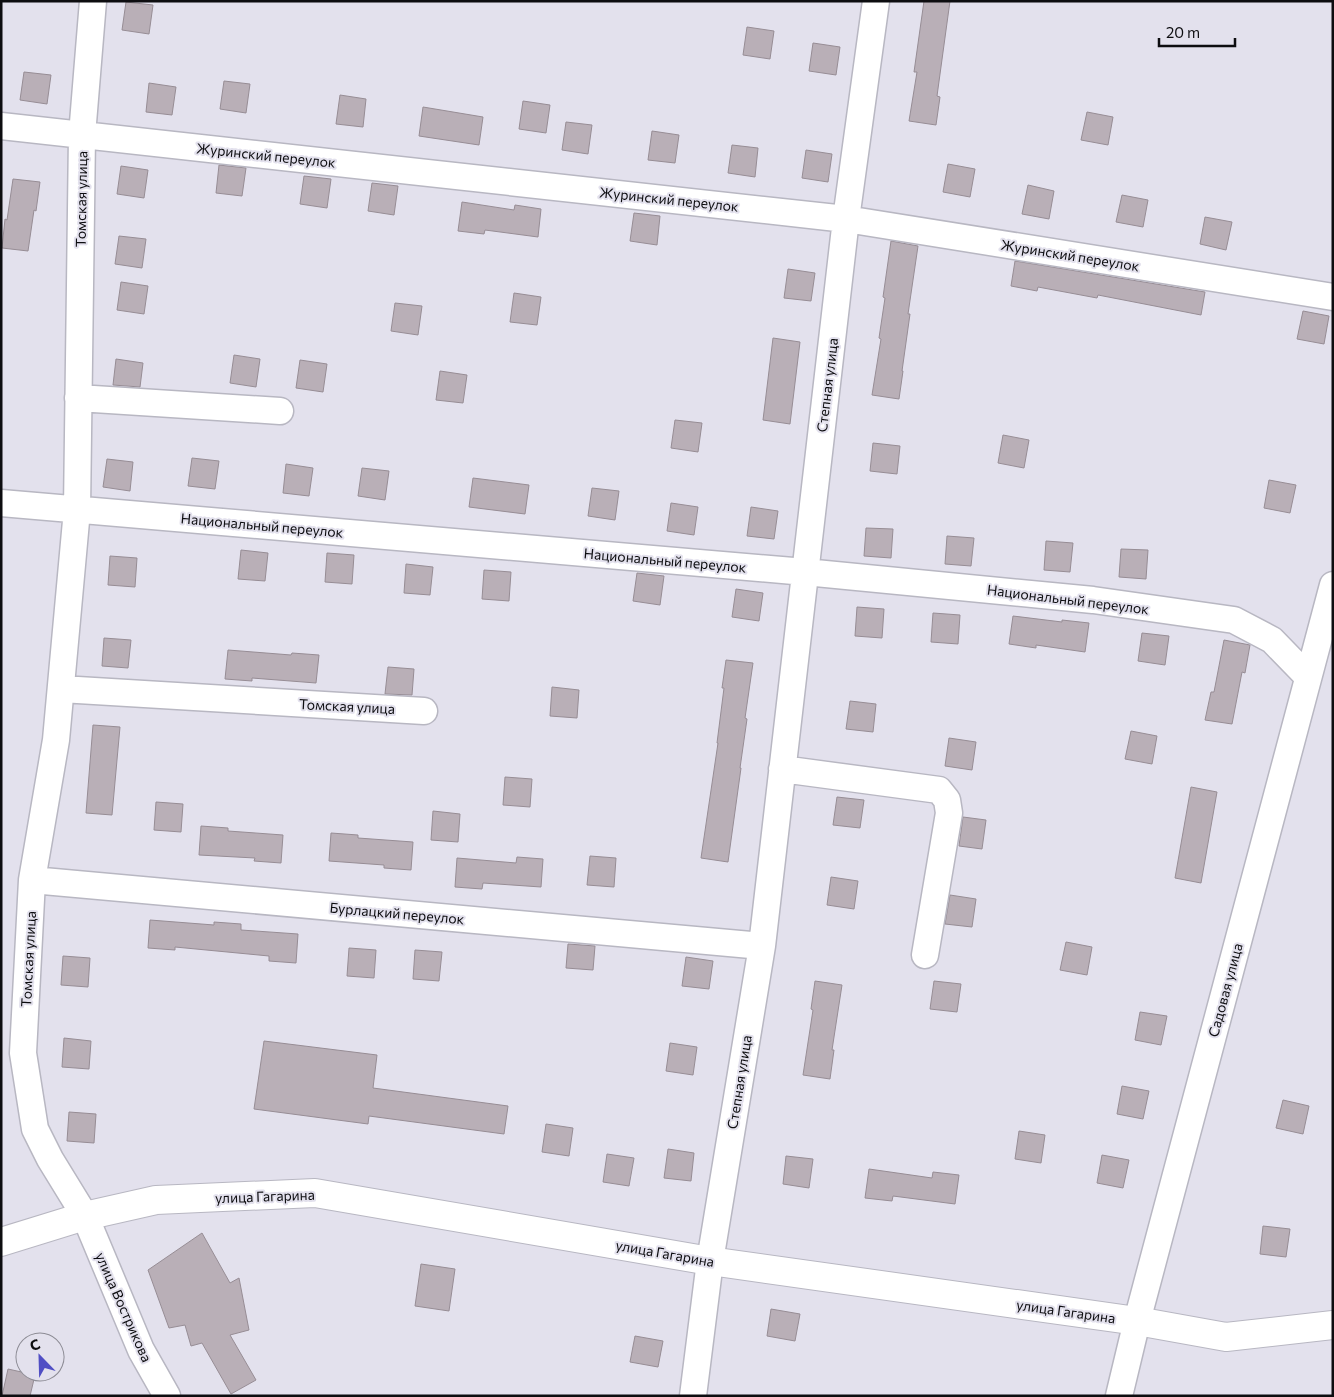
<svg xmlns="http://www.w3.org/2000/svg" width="1334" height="1397" font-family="Commissioner,sans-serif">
	<rect width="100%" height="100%" fill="#e3e1ed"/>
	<path fill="#b9afb7" stroke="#978d95" d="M 924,1 L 950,1 L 937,96 L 940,97 L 936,125 L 909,121 L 917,72 L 914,72 Z
		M 126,2 L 153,5 L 149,34 L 122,30 Z
		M 747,27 L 774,31 L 770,59 L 743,55 Z
		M 813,43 L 840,47 L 836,75 L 809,71 Z
		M 24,72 L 51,75 L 47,104 L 20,100 Z
		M 224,81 L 250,84 L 246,113 L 220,109 Z
		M 149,83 L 176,87 L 172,115 L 146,112 Z
		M 340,95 L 366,99 L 363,127 L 336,124 Z
		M 523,101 L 550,105 L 546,133 L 519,129 Z
		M 423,107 L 483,117 L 479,145 L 419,136 Z
		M 1087,112 L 1113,117 L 1108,145 L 1081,140 Z
		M 566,122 L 592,125 L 588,154 L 562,150 Z
		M 652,131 L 679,135 L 675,163 L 648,160 Z
		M 732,145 L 758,148 L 755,177 L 728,173 Z
		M 806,150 L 832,154 L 828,182 L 802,178 Z
		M 948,164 L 975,169 L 970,197 L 943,192 Z
		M 219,165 L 246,168 L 242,196 L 216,193 Z
		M 121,166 L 148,170 L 144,198 L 117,194 Z
		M 304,176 L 331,179 L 327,208 L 300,204 Z
		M 13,179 L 40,182 L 36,211 L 34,210 L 28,251 L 2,248 L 5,219 L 7,220 Z
		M 372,183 L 398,186 L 394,215 L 368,211 Z
		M 1028,185 L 1054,191 L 1049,219 L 1022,214 Z
		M 1122,195 L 1148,200 L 1143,227 L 1116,222 Z
		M 462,202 L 514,210 L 515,205 L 541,209 L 538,237 L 485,230 L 484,234 L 458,231 Z
		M 634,213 L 660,216 L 657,245 L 630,241 Z
		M 1205,217 L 1232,222 L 1226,250 L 1200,244 Z
		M 119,236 L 146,239 L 142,268 L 115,264 Z
		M 891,241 L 918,246 L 908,314 L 910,314 L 902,371 L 903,371 L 899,399 L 872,395 L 881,339 L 879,338 L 885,298 L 883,297 Z
		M 1015,261 L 1205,292 L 1201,315 L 1098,295 L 1097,298 L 1038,287 L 1037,291 L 1011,286 Z
		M 788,269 L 815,273 L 811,301 L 784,298 Z
		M 121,282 L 148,286 L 144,314 L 117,310 Z
		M 514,293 L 541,297 L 537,325 L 510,322 Z
		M 395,303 L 422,306 L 418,335 L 391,331 Z
		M 1303,311 L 1329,316 L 1324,344 L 1297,339 Z
		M 773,338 L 800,342 L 790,424 L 763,420 Z
		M 234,355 L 260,359 L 256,387 L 230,383 Z
		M 116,359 L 143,363 L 140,387 L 113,385 Z
		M 300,360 L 327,364 L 323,392 L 296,388 Z
		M 440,371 L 467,375 L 463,403 L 436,400 Z
		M 675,420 L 702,423 L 698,452 L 671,448 Z
		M 1003,435 L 1029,440 L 1024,468 L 998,463 Z
		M 873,443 L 900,446 L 897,474 L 870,471 Z
		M 192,458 L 219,461 L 215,489 L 188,486 Z
		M 107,459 L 133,462 L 130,491 L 103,487 Z
		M 286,464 L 313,468 L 309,496 L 283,493 Z
		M 362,468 L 389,471 L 385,500 L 358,496 Z
		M 473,478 L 529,485 L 525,514 L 469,507 Z
		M 1269,480 L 1296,485 L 1290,513 L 1264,508 Z
		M 592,488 L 619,491 L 615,520 L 588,516 Z
		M 671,503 L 698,507 L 694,535 L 667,531 Z
		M 751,507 L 778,511 L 774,539 L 747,536 Z
		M 866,528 L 893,529 L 891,558 L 864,556 Z
		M 947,536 L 974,538 L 971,566 L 945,564 Z
		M 1046,541 L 1073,543 L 1070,572 L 1044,570 Z
		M 1121,549 L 1148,550 L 1146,579 L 1119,577 Z
		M 241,550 L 268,553 L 265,581 L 238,579 Z
		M 327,553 L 354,555 L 352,584 L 325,582 Z
		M 110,556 L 137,558 L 135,587 L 108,585 Z
		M 406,564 L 433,567 L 430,595 L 404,593 Z
		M 484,570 L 511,572 L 509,601 L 482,599 Z
		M 637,573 L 664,576 L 660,605 L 633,601 Z
		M 736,589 L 763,593 L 759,621 L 732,617 Z
		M 857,607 L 884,609 L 882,638 L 855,636 Z
		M 933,613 L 960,615 L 958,644 L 931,642 Z
		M 1013,616 L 1062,622 L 1062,620 L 1089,623 L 1085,652 L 1036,645 L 1036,648 L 1009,644 Z
		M 1142,633 L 1169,636 L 1165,665 L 1138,661 Z
		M 104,638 L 131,640 L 128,668 L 102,666 Z
		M 1224,640 L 1250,645 L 1245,673 L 1242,672 L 1232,724 L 1205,720 L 1211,692 L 1214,692 Z
		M 228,650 L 291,655 L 292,653 L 319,655 L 316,683 L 252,678 L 252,681 L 225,679 Z
		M 726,660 L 753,663 L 745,718 L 747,719 L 740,768 L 741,768 L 728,862 L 701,858 L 718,743 L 717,743 L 724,688 L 722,688 Z
		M 388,667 L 414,669 L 412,695 L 385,694 Z
		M 552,687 L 579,690 L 577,718 L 550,716 Z
		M 850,701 L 876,704 L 873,732 L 846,729 Z
		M 93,725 L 120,727 L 112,815 L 86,813 Z
		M 1131,731 L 1157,736 L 1152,764 L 1125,759 Z
		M 949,738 L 976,742 L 972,770 L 945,766 Z
		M 505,777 L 532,779 L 530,807 L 503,805 Z
		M 1191,787 L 1217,792 L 1201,883 L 1175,878 Z
		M 837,797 L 864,800 L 860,828 L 833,825 Z
		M 156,802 L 183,804 L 181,832 L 154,830 Z
		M 433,811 L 460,814 L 458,842 L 431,840 Z
		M 963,817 L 986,820 L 982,849 L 959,846 Z
		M 201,826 L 228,828 L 228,831 L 283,835 L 281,863 L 254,861 L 255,858 L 199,855 Z
		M 331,833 L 358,835 L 358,838 L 413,842 L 411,870 L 384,868 L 384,865 L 329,861 Z
		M 590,856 L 616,858 L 614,887 L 587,885 Z
		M 517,857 L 543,859 L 541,887 L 483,883 L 482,889 L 455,887 L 457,858 L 516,863 Z
		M 831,877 L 858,881 L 854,909 L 827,905 Z
		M 950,895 L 976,899 L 972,927 L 945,924 Z
		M 150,920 L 214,925 L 214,922 L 241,924 L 241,930 L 298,934 L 296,963 L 269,961 L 269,956 L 175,947 L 175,950 L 148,948 Z
		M 1066,942 L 1092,947 L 1087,975 L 1060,970 Z
		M 568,944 L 595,946 L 593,970 L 566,968 Z
		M 349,948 L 376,950 L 374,978 L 347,976 Z
		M 415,950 L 442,952 L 439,981 L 413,979 Z
		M 63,956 L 90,958 L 88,987 L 61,985 Z
		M 686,957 L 713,961 L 709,989 L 682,986 Z
		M 815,981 L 842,985 L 832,1050 L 834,1050 L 830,1079 L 803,1075 L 813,1010 L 811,1009 Z
		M 934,981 L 961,984 L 957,1012 L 930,1009 Z
		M 1140,1012 L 1167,1016 L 1161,1045 L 1135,1040 Z
		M 64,1038 L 91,1041 L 89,1069 L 62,1067 Z
		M 264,1041 L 377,1055 L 373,1088 L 508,1106 L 504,1134 L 369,1116 L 368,1124 L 254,1109 Z
		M 670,1043 L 697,1047 L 693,1075 L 666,1071 Z
		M 1122,1086 L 1149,1091 L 1143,1119 L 1117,1114 Z
		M 1283,1100 L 1309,1106 L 1303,1134 L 1276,1128 Z
		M 69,1112 L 96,1114 L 94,1143 L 67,1141 Z
		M 546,1124 L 573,1128 L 569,1156 L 542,1152 Z
		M 1019,1131 L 1045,1135 L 1041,1163 L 1015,1159 Z
		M 668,1149 L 694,1153 L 691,1181 L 664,1178 Z
		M 607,1154 L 634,1158 L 629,1186 L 603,1182 Z
		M 1102,1155 L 1129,1160 L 1123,1188 L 1097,1183 Z
		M 786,1156 L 813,1159 L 809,1188 L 783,1184 Z
		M 869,1169 L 932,1178 L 933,1172 L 959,1175 L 955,1204 L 893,1196 L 892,1201 L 865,1198 Z
		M 1263,1226 L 1290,1229 L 1286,1257 L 1260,1254 Z
		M 202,1233 L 230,1283 L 239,1278 L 249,1330 L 230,1335 L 256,1380 L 231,1394 L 202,1343 L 191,1346 L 185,1325 L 169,1328 L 148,1270 Z
		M 421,1264 L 455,1269 L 449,1311 L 415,1306 Z
		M 771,1309 L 800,1314 L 795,1341 L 767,1336 Z
		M 635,1336 L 663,1341 L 658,1367 L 630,1362 Z
		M 8,1369 L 35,1375 L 30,1396 L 2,1396 Z"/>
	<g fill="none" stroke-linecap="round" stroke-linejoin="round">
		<g stroke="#b8b7c2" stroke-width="29">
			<path id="minor" d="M 93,1 L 82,135 L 77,510 L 56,740 L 32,880 L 23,1053 L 35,1129 L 50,1159 L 85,1216 L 141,1350 L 167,1396
				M 1,126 L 846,219 L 1333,297
				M 78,398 L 280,411
				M 1,503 L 805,572 L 1093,600 L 1234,620 L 1272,640 L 1308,677
				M 61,689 L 424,711
				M 782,769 L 939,790 L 947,800 L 949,813 L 925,955
				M 32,880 L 762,946
				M 693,1396 L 710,1261 L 762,946 L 846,219 L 876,1
				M 1119,1396 L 1137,1321 L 1333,585"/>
		</g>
		<g stroke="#b8b7c2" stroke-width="30">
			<path id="major" d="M 1,1242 L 85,1216 L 156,1200 L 315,1193 L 710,1261 L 1137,1321 L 1226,1337 L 1333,1325"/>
		</g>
		<use href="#minor" stroke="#fff" stroke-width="26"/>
		<use href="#major" stroke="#fff" stroke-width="28"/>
	</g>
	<g text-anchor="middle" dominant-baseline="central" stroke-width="4" stroke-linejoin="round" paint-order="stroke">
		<g font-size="14" fill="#0d0d10" stroke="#e3e1ed">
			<text transform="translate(266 155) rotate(6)">Журинский переулок</text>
			<text transform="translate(81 199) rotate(-89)">Томская улица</text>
			<text transform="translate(669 199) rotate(6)">Журинский переулок</text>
			<text transform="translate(1070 255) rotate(9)">Журинский переулок</text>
			<text transform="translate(827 385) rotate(-83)">Степная улица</text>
			<text transform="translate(262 525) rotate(5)">Национальный переулок</text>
			<text transform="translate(665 560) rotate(5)">Национальный переулок</text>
			<text transform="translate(1068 599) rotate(7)">Национальный переулок</text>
			<text transform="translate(347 706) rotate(3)">Томская улица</text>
			<text transform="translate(397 913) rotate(5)">Бурлацкий переулок</text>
			<text transform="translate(28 959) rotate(-87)">Томская улица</text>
			<text transform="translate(1225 990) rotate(-75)">Садовая улица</text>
			<text transform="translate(739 1082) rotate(-81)">Степная улица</text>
			<text transform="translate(265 1196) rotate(-2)">улица Гагарина</text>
			<text transform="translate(665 1253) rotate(10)">улица Гагарина</text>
			<text transform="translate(124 1307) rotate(66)">улица Вострикова</text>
			<text transform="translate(1066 1311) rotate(8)">улица Гагарина</text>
		</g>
	</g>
	<rect width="1334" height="1397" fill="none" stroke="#0d0d10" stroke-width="5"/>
	<g transform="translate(40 1357) rotate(337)"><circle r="24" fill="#e3e1ed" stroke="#8d8c95"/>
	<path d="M0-4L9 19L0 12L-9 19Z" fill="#504ec4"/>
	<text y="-8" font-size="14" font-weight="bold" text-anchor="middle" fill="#0d0d10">С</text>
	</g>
	<path d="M1159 38v8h76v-8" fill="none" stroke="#0d0d10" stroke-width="2.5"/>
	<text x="1166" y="38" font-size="15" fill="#0d0d10" stroke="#e3e1ed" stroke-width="4" paint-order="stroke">20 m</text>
</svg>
